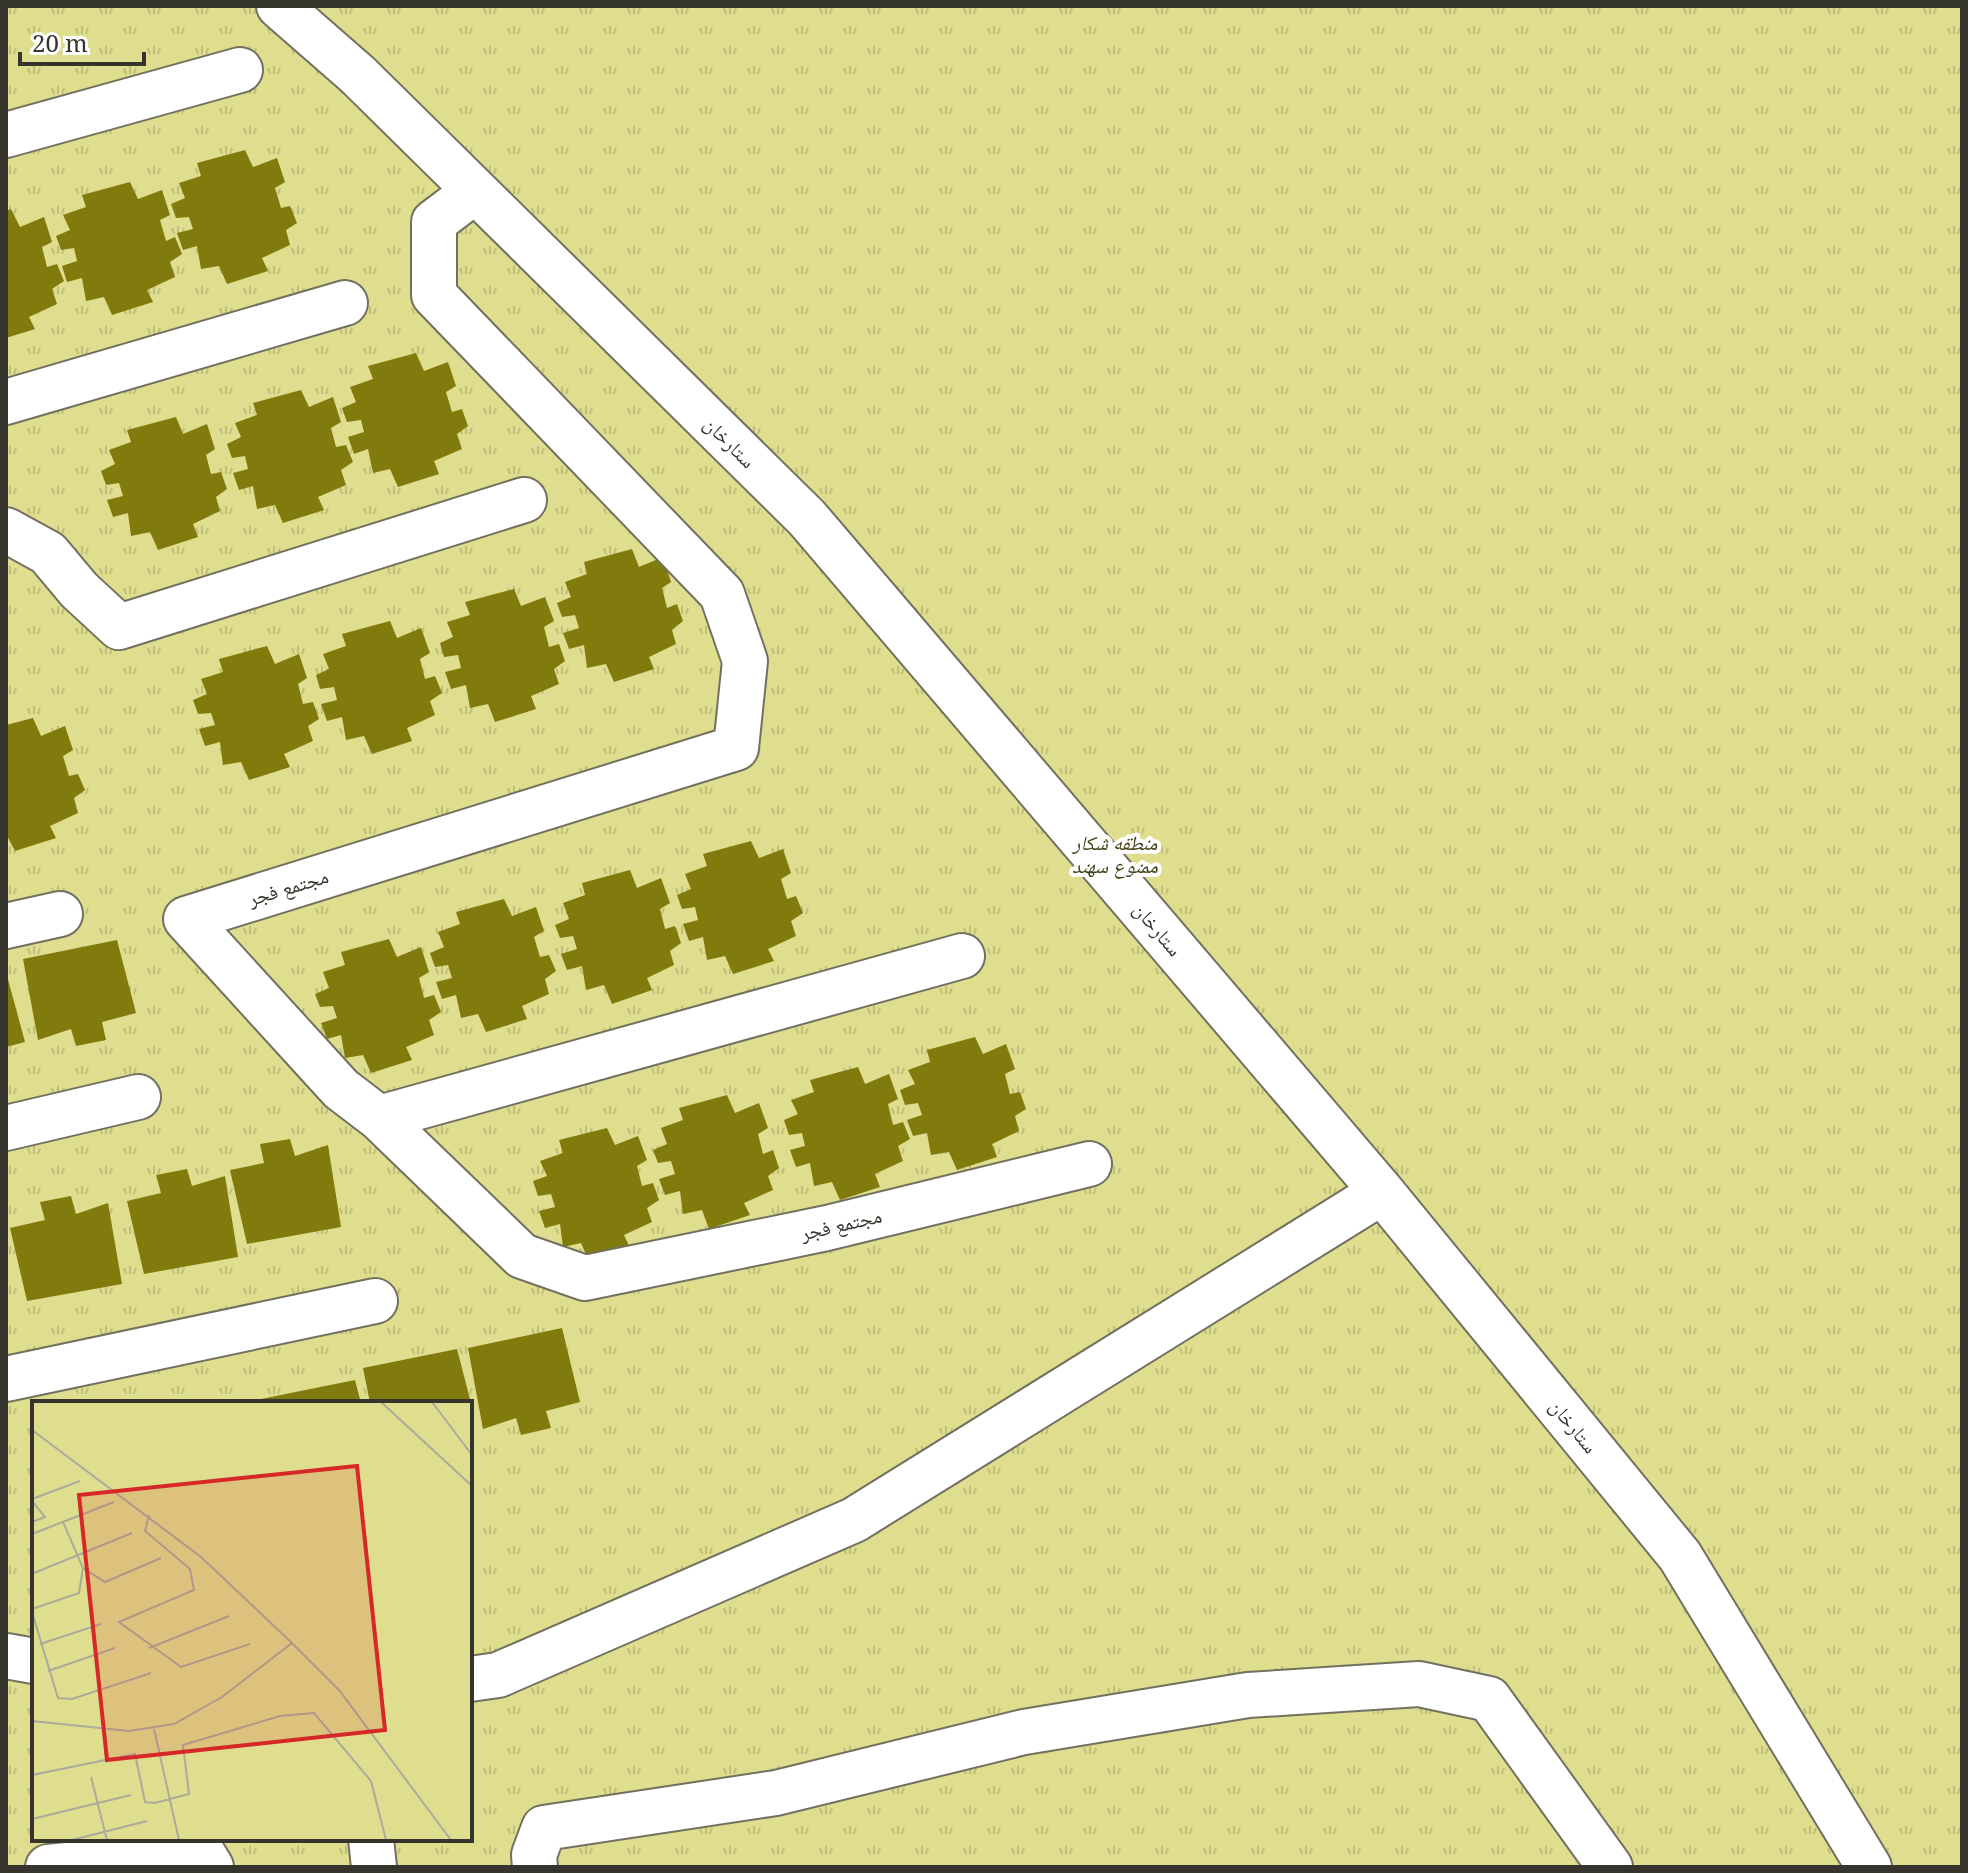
<svg xmlns="http://www.w3.org/2000/svg" width="1968" height="1873" font-family="'Noto Serif','Noto Naskh Arabic',serif">
	<defs>
		<pattern id="park-tufts" width="24" height="20" patternUnits="userSpaceOnUse" patternTransform="scale(2)"><rect width="24" height="20" fill="#dfdd8e"/><path d="M3 7l-1-3M5 7V3M7 7l1-3M15 17l-1-3M17 17v-4M19 17l1-3" fill="none" stroke="#c0be7b"/></pattern>
	</defs>
	<rect width="100%" height="100%" fill="#f9f9e4"/>
	<path fill="url(#park-tufts)" fill-rule="evenodd" d="M 6,6 L 1962,6 L 1962,1867 L 6,1867 ZM 34,1403 L 470,1403 L 470,1839 L 34,1839 Z"/>
	<path fill="#807b0c" d="M 245,150 L 253,167 L 277,158 L 285,182 L 275,188 L 281,208 L 290,206 L 297,223 L 286,230 L 290,245 L 262,258 L 268,271 L 227,284 L 219,266 L 201,269 L 197,246 L 183,250 L 177,233 L 193,229 L 189,217 L 176,218 L 171,204 L 185,198 L 179,183 L 201,176 L 197,163 Z
		M 130,182 L 138,199 L 162,190 L 170,215 L 160,220 L 166,241 L 175,237 L 182,254 L 170,262 L 175,277 L 147,290 L 153,302 L 112,315 L 104,297 L 86,301 L 82,278 L 67,282 L 62,266 L 77,261 L 74,248 L 61,250 L 56,236 L 70,230 L 63,215 L 86,207 L 82,195 Z
		M 11,209 L 20,227 L 44,217 L 52,242 L 42,247 L 47,267 L 57,264 L 64,281 L 52,289 L 57,304 L 29,317 L 35,329 L 6,338 L 6,211 Z
		M 416,353 L 424,371 L 448,362 L 456,386 L 446,392 L 452,412 L 462,409 L 468,426 L 457,434 L 462,449 L 434,461 L 439,474 L 398,487 L 390,469 L 373,473 L 368,449 L 354,454 L 348,437 L 364,432 L 361,420 L 347,422 L 342,408 L 356,402 L 350,387 L 373,379 L 368,366 Z
		M 301,390 L 309,407 L 333,397 L 341,422 L 331,428 L 336,447 L 346,445 L 353,462 L 341,470 L 346,485 L 318,497 L 324,510 L 283,523 L 275,505 L 257,509 L 253,486 L 239,490 L 233,473 L 248,469 L 245,456 L 232,458 L 227,444 L 241,437 L 235,423 L 257,415 L 253,403 Z
		M 176,417 L 183,434 L 207,424 L 215,449 L 206,455 L 211,474 L 221,472 L 227,489 L 216,497 L 220,511 L 193,524 L 198,537 L 158,550 L 150,532 L 131,536 L 128,513 L 113,517 L 107,500 L 123,496 L 119,483 L 106,485 L 101,471 L 115,464 L 109,450 L 131,442 L 127,430 Z
		M 632,549 L 639,567 L 663,557 L 671,582 L 662,588 L 667,608 L 677,604 L 683,621 L 672,630 L 676,644 L 649,657 L 654,669 L 614,682 L 606,664 L 587,668 L 584,645 L 569,649 L 563,633 L 579,628 L 575,615 L 562,617 L 557,603 L 571,597 L 565,582 L 587,574 L 584,562 Z
		M 514,589 L 521,606 L 545,597 L 554,621 L 544,627 L 549,647 L 559,644 L 565,661 L 554,669 L 559,684 L 531,696 L 536,709 L 495,722 L 488,704 L 470,708 L 466,685 L 451,689 L 445,672 L 461,668 L 458,655 L 444,657 L 440,643 L 453,637 L 447,622 L 470,615 L 465,602 Z
		M 390,621 L 397,638 L 421,628 L 430,653 L 420,659 L 425,679 L 435,676 L 442,693 L 430,701 L 435,715 L 407,728 L 412,741 L 372,754 L 364,736 L 346,740 L 342,717 L 327,721 L 321,704 L 337,700 L 334,687 L 320,689 L 316,675 L 329,669 L 323,654 L 346,646 L 342,634 Z
		M 267,646 L 275,664 L 299,654 L 307,678 L 298,684 L 303,704 L 313,702 L 319,719 L 308,726 L 313,741 L 284,754 L 290,767 L 249,780 L 241,762 L 223,765 L 220,742 L 205,746 L 199,729 L 215,725 L 211,713 L 198,714 L 193,700 L 207,694 L 201,679 L 223,672 L 219,659 Z
		M 33,718 L 41,736 L 65,726 L 73,750 L 63,756 L 69,776 L 78,774 L 85,790 L 74,798 L 78,813 L 50,826 L 56,838 L 15,851 L 6,834 L 6,725 Z
		M 751,841 L 759,858 L 783,849 L 791,873 L 781,879 L 787,899 L 796,896 L 803,913 L 791,921 L 796,936 L 768,949 L 774,961 L 733,974 L 725,956 L 707,960 L 703,937 L 689,941 L 683,924 L 698,920 L 695,907 L 682,909 L 677,895 L 691,889 L 685,874 L 707,866 L 703,854 Z
		M 630,870 L 637,888 L 661,878 L 670,903 L 660,909 L 665,929 L 675,926 L 681,943 L 670,951 L 674,965 L 647,978 L 652,990 L 612,1004 L 604,985 L 586,990 L 582,966 L 567,970 L 561,954 L 577,949 L 573,936 L 560,938 L 555,925 L 569,919 L 563,903 L 585,895 L 582,883 Z
		M 504,899 L 512,916 L 536,907 L 544,931 L 534,937 L 540,957 L 549,955 L 556,971 L 545,979 L 549,994 L 522,1006 L 527,1019 L 486,1032 L 478,1014 L 461,1018 L 456,995 L 442,999 L 436,982 L 452,978 L 448,965 L 435,967 L 430,953 L 444,947 L 438,932 L 460,924 L 456,912 Z
		M 389,939 L 397,957 L 421,947 L 429,972 L 419,978 L 424,998 L 434,995 L 441,1012 L 429,1020 L 434,1035 L 406,1047 L 412,1060 L 371,1073 L 363,1055 L 345,1058 L 341,1035 L 327,1039 L 321,1023 L 337,1018 L 333,1006 L 320,1007 L 315,994 L 329,988 L 323,972 L 345,965 L 341,952 Z
		M 117,940 L 136,1013 L 102,1022 L 106,1040 L 76,1046 L 71,1029 L 38,1040 L 23,959 Z
		M 6,972 L 25,1042 L 6,1047 Z
		M 975,1037 L 983,1054 L 1006,1044 L 1015,1069 L 1005,1074 L 1010,1094 L 1020,1092 L 1026,1109 L 1015,1116 L 1019,1131 L 992,1144 L 997,1157 L 957,1170 L 949,1152 L 931,1155 L 927,1133 L 913,1136 L 907,1120 L 922,1115 L 918,1103 L 905,1105 L 900,1090 L 915,1084 L 908,1070 L 930,1062 L 927,1050 Z
		M 858,1067 L 865,1084 L 889,1074 L 898,1099 L 888,1104 L 893,1125 L 903,1122 L 910,1139 L 898,1146 L 903,1161 L 875,1174 L 880,1187 L 840,1200 L 832,1182 L 814,1186 L 810,1163 L 796,1167 L 790,1150 L 805,1146 L 802,1133 L 789,1135 L 784,1120 L 798,1114 L 791,1100 L 814,1092 L 810,1080 Z
		M 727,1095 L 735,1113 L 759,1103 L 768,1128 L 758,1134 L 763,1154 L 773,1150 L 779,1168 L 768,1176 L 773,1190 L 744,1203 L 750,1215 L 709,1229 L 702,1210 L 683,1214 L 680,1191 L 665,1195 L 659,1179 L 675,1174 L 671,1161 L 658,1163 L 653,1150 L 667,1144 L 661,1128 L 683,1120 L 679,1108 Z
		M 607,1128 L 615,1145 L 638,1136 L 647,1160 L 637,1166 L 642,1186 L 653,1183 L 659,1200 L 647,1208 L 652,1222 L 624,1235 L 630,1248 L 589,1261 L 581,1243 L 563,1247 L 560,1224 L 545,1228 L 539,1211 L 555,1207 L 551,1194 L 538,1196 L 533,1181 L 547,1176 L 540,1161 L 563,1153 L 559,1140 Z
		M 290,1139 L 295,1156 L 328,1145 L 341,1227 L 247,1244 L 230,1170 L 264,1163 L 260,1144 Z
		M 187,1169 L 192,1186 L 225,1176 L 238,1257 L 144,1274 L 127,1201 L 161,1193 L 156,1175 Z
		M 71,1196 L 76,1214 L 108,1203 L 122,1284 L 27,1301 L 10,1228 L 45,1220 L 40,1202 Z
		M 562,1328 L 580,1402 L 546,1411 L 551,1428 L 521,1435 L 516,1418 L 483,1429 L 468,1348 Z
		M 457,1349 L 471,1403 L 370,1403 L 363,1368 Z
		M 355,1380 L 361,1403 L 262,1403 L 261,1399 Z"/>
	<g fill="none" stroke-linecap="round" stroke-linejoin="round">
		<g stroke="#727160" stroke-width="48">
			<path id="minor" d="M 6,135 L 240,70
				M 475,191 L 434,222 L 434,295 L 722,594 L 745,661 L 736,748 L 186,919 L 341,1089 L 379,1118 L 522,1256 L 585,1278 L 827,1228 L 1089,1164
				M 6,402 L 345,303
				M 6,530 L 48,553 L 79,590 L 119,627 L 524,500
				M 6,926 L 60,914
				M 379,1118 L 962,956
				M 6,1128 L 138,1097
				M 6,1379 L 375,1301
				M 371,1839 L 374,1867
				M 48,1867 L 164,1855 L 203,1854 L 211,1867
				M 535,1867 L 534,1855 L 544,1828 L 776,1793 L 1024,1732 L 1248,1695 L 1419,1684 L 1489,1699 L 1610,1867"/>
		</g>
		<g stroke="#727160" stroke-width="48">
			<path id="tertiary" d="M 279,6 L 358,75 L 807,518 L 1382,1192 L 1680,1556 L 1869,1867
				M 6,1656 L 34,1661
				M 470,1679 L 498,1675 L 854,1520 L 1382,1192"/>
		</g>
		<use href="#minor" stroke="#fff" stroke-width="44"/>
		<use href="#tertiary" stroke="#fff" stroke-width="44"/>
	</g>
	<g text-anchor="middle" dominant-baseline="central" stroke-width="8" stroke-linejoin="round" paint-order="stroke">
		<g font-size="20" fill="#35352d" stroke="#fff">
			<text transform="translate(730 442) rotate(45)">ستارخان</text>
			<text transform="translate(288 887) rotate(-17)">مجتمع فجر</text>
			<text transform="translate(1158 929) rotate(50)">ستارخان</text>
			<text transform="translate(841 1224) rotate(-13)">مجتمع فجر</text>
			<text transform="translate(1574 1426) rotate(51)">ستارخان</text>
		</g>
		<g font-size="20" font-style="italic" fill="#434119" stroke="#fff">
			<text x="1115" y="842">منطقه شکار<tspan x="1115" dy="23">ممنوع سهند</tspan></text>
		</g>
	</g>
	<g transform="translate(32 1401)">
		<rect width="440" height="440" fill="#f9f9e4"/>
		<path d="M 0,1 L 440,1 L 440,439 L 0,439 Z" fill="#dfdd8e"/>
		<path fill="none" stroke="#abab9b" stroke-width="2" d="M 349,1 L 440,85M 400,1 L 440,54M 0,29 L 169,156 L 260,242 L 307,289 L 419,439M 0,98 L 48,80M 0,100 L 13,116 L 0,121M 117,114 L 113,130 L 158,168 L 162,189 L 87,221 L 149,266 L 218,243M 0,133 L 82,101M 51,167 L 73,181 L 129,157M 2,172 L 100,132M 0,208 L 47,192 L 51,167 L 31,121M 0,211 L 26,297 L 40,298 L 119,272M 8,243 L 69,223M 117,247 L 197,215M 16,270 L 83,247M 0,320 L 97,330 L 142,323 L 190,296 L 260,242M 122,328 L 147,439M 0,374 L 103,353 L 113,401 L 123,402 L 157,393 L 151,344 L 248,315 L 282,312 L 339,380 L 354,439M 59,376 L 75,439M 0,418 L 99,394M 40,439 L 115,420"/>
		<path fill="#d62828" fill-opacity="0.15" stroke="#d62828" stroke-width="4" d="M 325,65 L 353,329 L 75,359 L 47,94 Z"/>
		<rect width="440" height="440" fill="none" stroke="#35352d" stroke-width="4"/>
	</g>
	<rect width="1968" height="1873" fill="none" stroke="#35352d" stroke-width="16"/>
	<path d="M20 52v12h124v-12" fill="none" stroke="#35352d" stroke-width="4"/>
	<text x="32" y="52" font-size="24" fill="#35352d" stroke="#ffffff" stroke-width="6" paint-order="stroke">20 m</text>
</svg>
